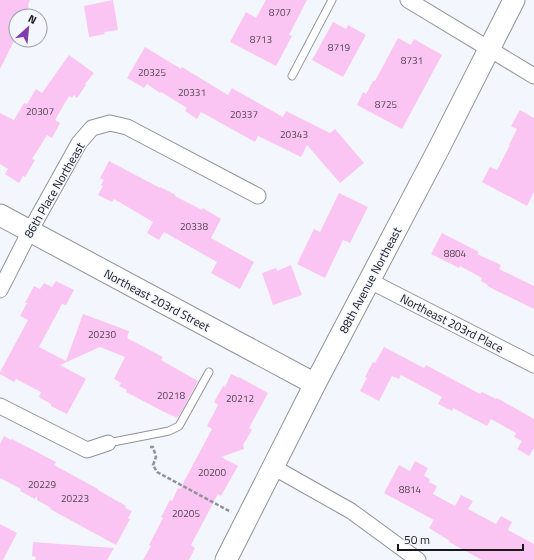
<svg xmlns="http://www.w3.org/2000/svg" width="534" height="560" font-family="'Titillium Web',sans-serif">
	<rect width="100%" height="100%" fill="#f4f6fe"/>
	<path fill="#fbc5f3" d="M 0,0 L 30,0 L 28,5 L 29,6 L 24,16 L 16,16 L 16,37 L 0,69 Z
		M 113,0 L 118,30 L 104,32 L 105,34 L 89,37 L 84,6 Z
		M 266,0 L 307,0 L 289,35 L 292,36 L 276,66 L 230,42 L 246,12 L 256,18 Z
		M 333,22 L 346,29 L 348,25 L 366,35 L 343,77 L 312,60 Z
		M 398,38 L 411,45 L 414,39 L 442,55 L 402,129 L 357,105 L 363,92 L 366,94 L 373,81 L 375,81 Z
		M 145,47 L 181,69 L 182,67 L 228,95 L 232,88 L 283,117 L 286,111 L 330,133 L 335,129 L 364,163 L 340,183 L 307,145 L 301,157 L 258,136 L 255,142 L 201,112 L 197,119 L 185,111 L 187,108 L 161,92 L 160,93 L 147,84 L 144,88 L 127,78 Z
		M 69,55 L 94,73 L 85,84 L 86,85 L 77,98 L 74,95 L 72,98 L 69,96 L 55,120 L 60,123 L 52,138 L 47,135 L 32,159 L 35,160 L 25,177 L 23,176 L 19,183 L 5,174 L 8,169 L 0,164 L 0,113 L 14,120 L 24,103 L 27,104 L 36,89 L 42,93 Z
		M 520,110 L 534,118 L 534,192 L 527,206 L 482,182 L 490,167 L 497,170 L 510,145 L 509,145 L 517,129 L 511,126 Z
		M 109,161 L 160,188 L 160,187 L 176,195 L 175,196 L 202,210 L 203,208 L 221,219 L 211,238 L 254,262 L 240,289 L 211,273 L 217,262 L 164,232 L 159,240 L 147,233 L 153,222 L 114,199 L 112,202 L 98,195 L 103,186 L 101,185 L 104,180 L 100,178 Z
		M 339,193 L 368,207 L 350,243 L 343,240 L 325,278 L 297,264 L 314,229 L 320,232 Z
		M 442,233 L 479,252 L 477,254 L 501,265 L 499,269 L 534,286 L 534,309 L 487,286 L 488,285 L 481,281 L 482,278 L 460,266 L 459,268 L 431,254 Z
		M 291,265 L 302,295 L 273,305 L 262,273 L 276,268 L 277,271 Z
		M 56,281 L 74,290 L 66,305 L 62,304 L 39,347 L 66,361 L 83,314 L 126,330 L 129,331 L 127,338 L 163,357 L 161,360 L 198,381 L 179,416 L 178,416 L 177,418 L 169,414 L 168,414 L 126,392 L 127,390 L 119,386 L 121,383 L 114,379 L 125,357 L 100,347 L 60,365 L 86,379 L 67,414 L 51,406 L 51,404 L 39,397 L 41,392 L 16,379 L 14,382 L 0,374 L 0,372 L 28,320 L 20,316 L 27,303 L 25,303 L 34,286 L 40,289 L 44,283 L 52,287 Z
		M 384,347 L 424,368 L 426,365 L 480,394 L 482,392 L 496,399 L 497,398 L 534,419 L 534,448 L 529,456 L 517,449 L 522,441 L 514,437 L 516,433 L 491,419 L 487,426 L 453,408 L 452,411 L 438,404 L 442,397 L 401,375 L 399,379 L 392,376 L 379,401 L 360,391 L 367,378 L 365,377 L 373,362 L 375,363 Z
		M 231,374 L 239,378 L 239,377 L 268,393 L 249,428 L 252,430 L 243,445 L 244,449 L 221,457 L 238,466 L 221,496 L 218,494 L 191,545 L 195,548 L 189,560 L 143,560 L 151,546 L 149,545 L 163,518 L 161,517 L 170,500 L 172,501 L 178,488 L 180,489 L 212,429 L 207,426 L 218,405 L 214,402 L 223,386 L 225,387 Z
		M 4,436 L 11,440 L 12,439 L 56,462 L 54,465 L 98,489 L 98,490 L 126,506 L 125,508 L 132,511 L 128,518 L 130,519 L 116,545 L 50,509 L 51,508 L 37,500 L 37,496 L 35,499 L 20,491 L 21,489 L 0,478 L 0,444 Z
		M 415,461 L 428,468 L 424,476 L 430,479 L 429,482 L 437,486 L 433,494 L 455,506 L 461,495 L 473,501 L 468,509 L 496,524 L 501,516 L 512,522 L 508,530 L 534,544 L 534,560 L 482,560 L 449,542 L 450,541 L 429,528 L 434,520 L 384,493 L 399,465 L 410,471 Z
		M 0,524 L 17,533 L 3,560 L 0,560 Z
		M 33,542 L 114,548 L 107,560 L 35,560 L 36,557 L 32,556 Z"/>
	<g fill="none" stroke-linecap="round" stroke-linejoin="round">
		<g stroke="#90929a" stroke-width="9">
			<path id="lane" d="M 292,76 L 332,0
				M 108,443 L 169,431 L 179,426 L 209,372"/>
		</g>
		<g stroke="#90929a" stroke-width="17">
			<path id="street" d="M 408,0 L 534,76
				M 370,281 L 534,365
				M 0,290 L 30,231 L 79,143 L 92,128 L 110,123 L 127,127 L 258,196
				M 0,406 L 87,450 L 108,443
				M 273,467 L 351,511 L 418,560"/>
		</g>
		<g stroke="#90929a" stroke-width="23">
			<path id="secondary" d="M 0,215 L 315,384
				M 226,560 L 315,384 L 439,148 L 514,0"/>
		</g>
		<path stroke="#919298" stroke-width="2.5" stroke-dasharray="4 2" stroke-linecap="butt" d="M 150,447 L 153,447 L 156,457 L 153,465 L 157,472 L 231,512"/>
		<use href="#lane" stroke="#fff" stroke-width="7"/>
		<use href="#street" stroke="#fff" stroke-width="15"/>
		<use href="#secondary" stroke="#fff" stroke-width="21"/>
	</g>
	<g text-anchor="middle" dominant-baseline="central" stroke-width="3" stroke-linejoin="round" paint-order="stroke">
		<g font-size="10" fill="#524452">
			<text x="280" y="12">8707</text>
			<text x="261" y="39">8713</text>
			<text x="339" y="47">8719</text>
			<text x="412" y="60">8731</text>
			<text x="152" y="72">20325</text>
			<text x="192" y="92">20331</text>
			<text x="386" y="104">8725</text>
			<text x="40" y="111">20307</text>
			<text x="244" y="114">20337</text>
			<text x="294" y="134">20343</text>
			<text x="194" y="226">20338</text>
			<text x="455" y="253">8804</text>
			<text x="102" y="334">20230</text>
			<text x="171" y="395">20218</text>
			<text x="240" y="398">20212</text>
			<text x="212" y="472">20200</text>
			<text x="42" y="484">20229</text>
			<text x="410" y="489">8814</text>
			<text x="75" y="498">20223</text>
			<text x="186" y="513">20205</text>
		</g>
		<g font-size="12" fill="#19191c" stroke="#f4f6fe">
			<text transform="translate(54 190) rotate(-60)">86th Place Northeast</text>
			<text transform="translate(370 280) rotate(-62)">88th Avenue Northeast</text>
			<text transform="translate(157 300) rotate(28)">Northeast 203rd Street</text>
			<text transform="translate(452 323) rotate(27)">Northeast 203rd Place</text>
		</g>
	</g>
	<g transform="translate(28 28) rotate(27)"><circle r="19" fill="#f4f6fe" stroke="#9c9ea4"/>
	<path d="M0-3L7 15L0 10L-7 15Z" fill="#813db0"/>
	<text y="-6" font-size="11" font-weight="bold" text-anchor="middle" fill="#19191c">N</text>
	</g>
	<path d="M398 544v6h125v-6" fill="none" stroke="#19191c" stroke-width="2"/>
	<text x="404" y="544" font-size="12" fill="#19191c" stroke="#f4f6fe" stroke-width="3" paint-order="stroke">50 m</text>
</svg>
